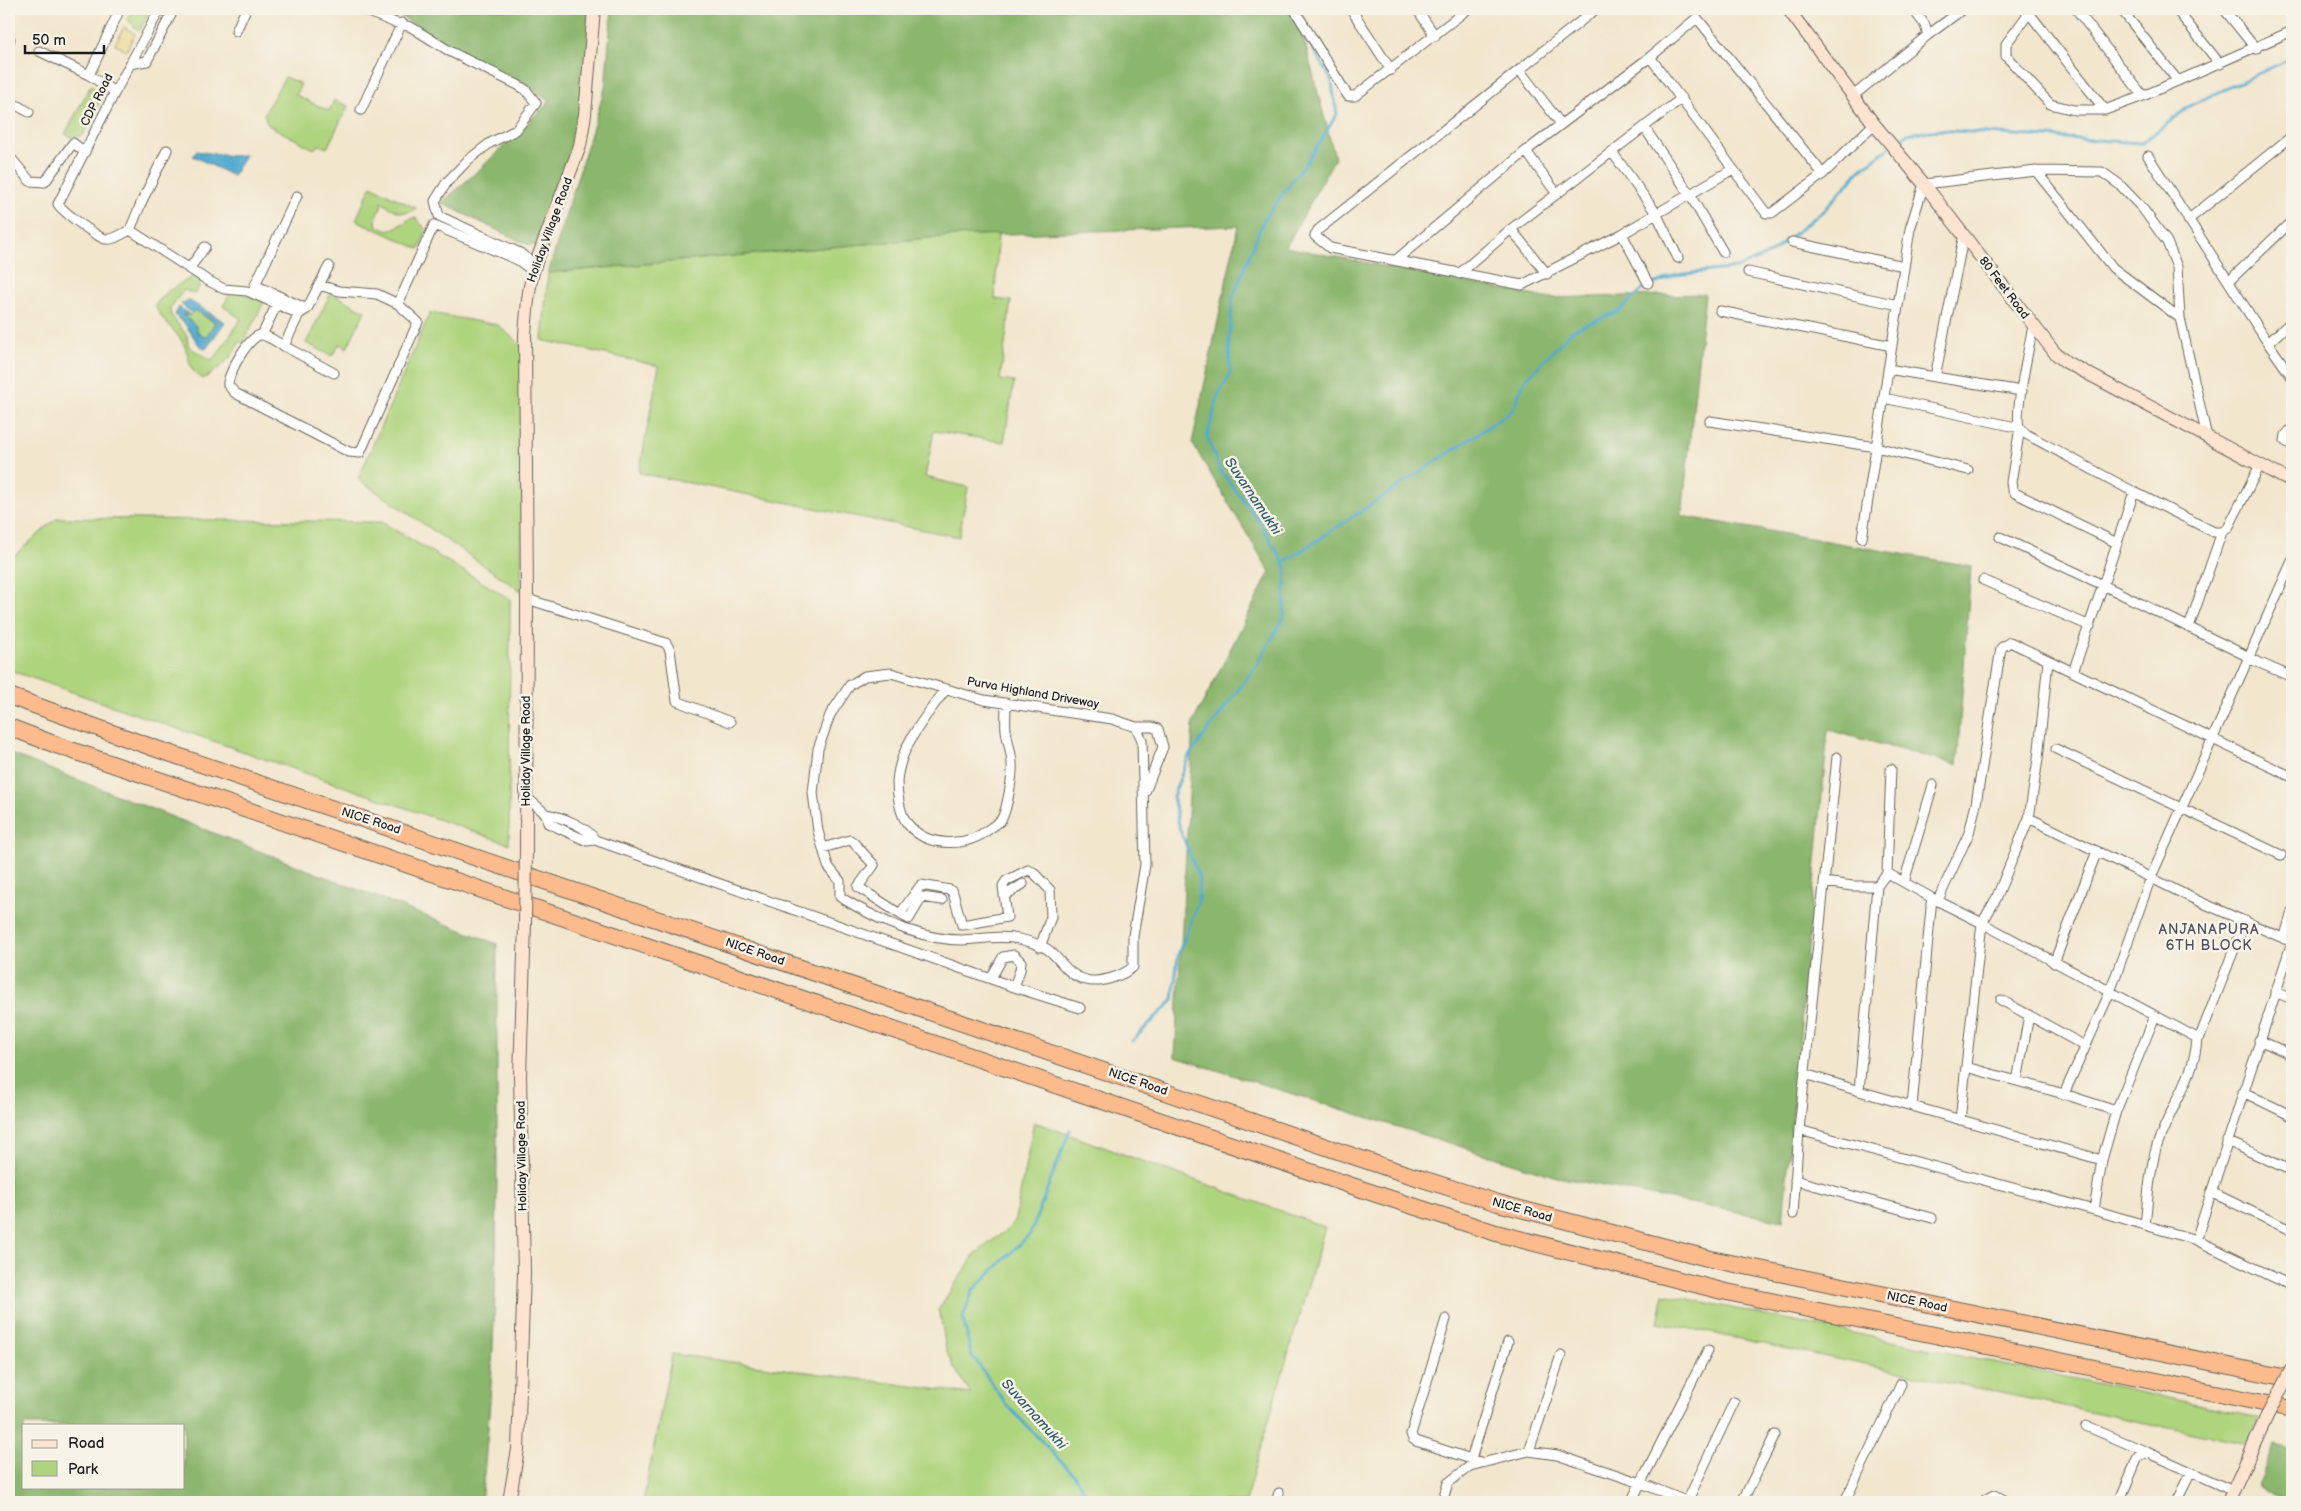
<svg xmlns="http://www.w3.org/2000/svg" width="2301" height="1511" font-family="'Balsamiq Sans',sans-serif">
	<rect width="100%" height="100%" fill="#f7f3e8"/>
	<filter id="ink" filterUnits="userSpaceOnUse"><feTurbulence type="fractalNoise" baseFrequency=".02" numOctaves="2"/><feDisplacementMap in="SourceGraphic" scale="10" xChannelSelector="R" yChannelSelector="G"/><feConvolveMatrix kernelMatrix="1 2 1 2 8 2 1 2 1" color-interpolation-filters="sRGB"/></filter>
	<filter id="wash" filterUnits="userSpaceOnUse"><feTurbulence type="fractalNoise" baseFrequency=".0096" numOctaves="4" result="noise"/><feDisplacementMap in="SourceGraphic" scale="20" xChannelSelector="R" yChannelSelector="G"/><feGaussianBlur stdDeviation="1.12" result="paint"/><feColorMatrix in="noise" values="0 0 0 0 0 0 0 0 0 0 0 0 0 0 0 0 0 1.4 0 .05"/><feComposite in="paint" operator="in"/></filter>
	<g filter="url(#wash)">
		<rect width="100%" height="100%" fill="#f2e6cd"/>
		<path fill="#afd47e" stroke="#66784d" d="M 134,9 L 152,9 L 139,31 L 128,20 Z
			M 285,77 L 301,84 L 296,95 L 329,111 L 334,100 L 348,106 L 327,148 L 319,145 L 314,149 L 268,125 L 264,114 Z
			M 91,85 L 101,98 L 83,135 L 74,138 L 65,134 Z
			M 371,186 L 416,208 C 403,218 393,209 381,202 L 381,208 C 376,214 375,218 377,226 L 389,231 L 412,218 L 416,218 L 426,230 L 423,242 L 419,249 L 356,220 Z
			M 998,234 L 995,299 L 1011,301 L 1000,380 L 1014,382 L 1004,442 L 934,431 L 925,477 L 968,487 L 959,537 L 639,473 L 659,366 L 542,340 L 548,273 L 952,236 Z
			M 194,276 L 202,280 L 195,294 L 184,290 L 170,308 L 171,315 L 187,336 L 188,345 L 192,349 L 211,360 L 217,355 L 241,319 L 223,306 L 231,292 L 237,292 L 264,302 L 243,343 L 240,341 C 232,359 219,369 203,379 C 186,367 192,364 185,347 C 178,331 161,322 155,305 L 168,291 Z
			M 331,293 L 365,311 L 347,348 L 339,344 L 332,356 L 306,343 Z
			M 194,310 L 215,323 L 205,338 L 199,334 L 195,325 L 182,316 L 190,315 Z
			M 430,313 L 498,325 L 524,348 L 521,591 L 358,479 Z
			M 57,518 L 382,522 L 510,599 L 509,844 L 9,670 L 9,553 L 15,555 Z
			M 1034,1122 L 1325,1227 L 1245,1502 L 643,1502 L 672,1354 L 971,1394 C 962,1378 949,1364 945,1345 C 943,1332 943,1322 938,1310 L 975,1254 L 1009,1228 L 1015,1219 Z
			M 1664,1294 L 2260,1417 L 2247,1444 L 1658,1322 Z"/>
		<path fill="#8bb66d" stroke="#546944" fill-rule="evenodd" d="M 388,9 L 592,9 L 587,113 L 539,246 L 526,244 L 441,203 L 480,169 L 550,101 Z
			M 612,9 L 1296,9 L 1335,158 L 1286,247 L 1546,298 L 1705,294 L 1682,516 L 1971,566 L 1957,765 L 1828,730 L 1783,1221 L 1557,1177 L 1175,1057 L 1193,722 L 1270,572 L 1192,443 L 1238,226 L 952,236 L 548,273 L 605,88 Z
			M 9,753 L 497,944 C 496,1130 502,1318 481,1502 L 9,1502 ZM 24,1425 L 184,1425 L 184,1487 L 24,1487 Z
			M 2275,1446 L 2292,1450 L 2292,1502 L 2284,1502 L 2257,1485 Z"/>
		<path fill="#eeda9e" stroke="#857b5d" d="M 124,27 L 135,34 L 126,51 L 115,44 Z"/>
		<path fill="#51aace" stroke="#366375" d="M 196,151 L 229,156 L 245,155 L 233,176 L 193,156 Z
			M 188,300 L 225,322 L 206,349 L 199,345 L 185,324 L 175,315 L 179,307 L 190,315 L 183,315 L 195,325 L 199,334 L 206,338 L 215,322 L 195,310 L 192,313 L 181,304 Z"/>
		<g fill="none" stroke-linecap="round" stroke-linejoin="round">
			<path stroke="#51aace" stroke-width="3" d="M 1895,143 L 1907,134 L 1938,130 L 2142,143 L 2191,105 L 2292,58
				M 1283,563 L 1512,411 L 1524,381 L 1573,330 L 1619,311 L 1644,288 L 1676,275 L 1737,268 L 1771,253 L 1825,209 L 1860,170 L 1890,147
				M 1132,1041 L 1173,1000 L 1178,955 L 1198,902 L 1199,877 L 1180,830 L 1173,796 L 1189,756 L 1256,666 L 1284,617 L 1286,567 L 1257,518 L 1220,470 L 1207,437 L 1219,394 L 1230,374 L 1229,338 L 1233,297 L 1263,221 L 1314,151 L 1337,114 L 1331,79 L 1289,9
				M 1070,1130 L 1030,1234 L 973,1290 L 963,1317 L 971,1354 L 1006,1404 L 1074,1475 L 1092,1502"/>
		</g>
	</g>
	<g filter="url(#ink)">
		<g fill="none" stroke-linecap="round" stroke-linejoin="round">
			<g stroke="#67635a" stroke-width="11">
				<path id="street" d="M 160,9 L 115,92 L 58,204 C 63,212 96,236 105,239 C 113,241 123,233 130,230 L 207,280 L 224,289 L 247,291 L 299,314
					M 362,9 L 393,22 L 411,27 L 451,52 L 518,85 L 526,90 L 536,103 L 516,130 L 490,143 L 468,160 L 447,182 L 435,201 L 439,216 L 520,253 L 535,265
					M 1294,9 L 1348,96 L 1355,96 L 1468,9
					M 1351,9 L 1391,70
					M 1417,9 L 1435,36
					M 1596,9 L 1318,230 L 1315,236 L 1330,248 L 1522,285 L 1622,234 L 1733,169 L 1766,213 L 1772,213 L 1823,174 L 1874,124
					M 2032,9 L 2006,44 L 2006,56 L 2050,104 L 2074,110 L 2105,110 L 2143,96 L 2292,31
					M 2076,9 L 2143,96
					M 2121,9 L 2178,81
					M 2176,9 L 2220,64
					M 2224,9 L 2256,49
					M 2291,9 L 2292,11
					M 2029,13 L 2105,110
					M 236,31 L 246,9
					M 1928,35 L 1963,9
					M 9,42 L 10,39
					M 39,51 L 89,75 L 115,92
					M 1650,57 L 1733,169
					M 130,64 L 147,61 L 174,9
					M 1520,71 L 1561,124
					M 89,75 L 120,9
					M 1853,96 L 1928,35 L 1925,25 L 1913,9
					M 9,101 L 29,112
					M 361,110 L 402,23
					M 1644,127 L 1690,195 L 1723,252
					M 1526,151 L 1557,194
					M 1612,152 L 1656,213 L 1678,258
					M 9,156 L 30,181 L 45,182 L 73,143 L 85,152
					M 2148,156 L 2268,343 L 2292,377
					M 2036,171 L 2113,268 L 2180,318
					M 297,196 L 255,285 L 307,309
					M 2188,220 L 2292,136
					M 1511,229 L 1547,274
					M 130,230 L 142,201 L 167,150
					M 1622,234 L 1648,283
					M 1792,242 L 1904,266
					M 1396,260 L 1526,151 L 1650,57 L 1697,18 L 1823,174
					M 189,269 L 205,247
					M 1748,272 L 1898,305
					M 1459,274 L 1511,229 L 1682,98
					M 2229,281 L 2292,221
					M 319,285 L 329,266
					M 1720,311 L 1892,346
					M 262,335 L 277,304
					M 2268,343 L 2292,321
					M 284,346 C 278,343 269,336 262,335 C 250,333 227,375 228,385 L 235,393 L 349,452 L 360,453 L 418,322 L 398,304 L 434,225 L 518,260 L 533,271
					M 1888,369 L 1935,377 L 1964,234
					M 334,373 L 284,346 L 299,314 L 307,309 L 319,285 L 339,291 L 377,294 L 398,304
					M 1935,377 L 2022,391
					M 1884,398 L 2020,428 L 2011,482 L 2012,489 L 2015,493 L 2117,543
					M 1710,421 L 1876,447 L 1968,470
					M 2292,428 L 2286,435 L 2285,441 L 2292,445
					M 2134,492 L 2214,532 L 2222,532 L 2228,528 L 2260,465
					M 2000,537 L 2103,585 L 2134,492 L 2026,434 C 2024,432 2021,431 2020,428 C 2013,417 2030,343 2033,326
					M 1862,538 L 1910,229 L 1924,184 L 2036,171 L 2102,172 L 2120,185 L 2143,209 L 2167,242 L 2177,267 L 2180,318 L 2207,437
					M 2292,561 L 2249,657 L 2103,585 L 2073,672 L 2292,777
					M 1983,580 L 2090,626
					M 527,599 L 666,643 L 670,650 L 677,701 L 730,722
					M 2189,627 L 2222,532
					M 2248,658 L 2292,677
					M 2048,661 L 2038,759 L 2029,818 L 1996,899 L 1982,923 L 2197,1038 L 2200,1037 L 2245,921
					M 891,673 L 984,700 L 1112,719 L 1136,727 L 1142,740 L 1145,865 L 1133,936 L 1133,967 C 1122,976 1100,984 1086,980 C 1069,976 1063,963 1051,952 C 1045,946 1028,941 1019,939 C 1000,935 981,939 962,940 C 919,940 876,919 840,897 L 840,881 L 828,866 L 818,831 L 813,793 L 818,749 L 830,715 L 850,685 L 865,676 Z
					M 946,689 C 926,716 899,747 897,782 C 897,794 900,814 907,823 C 926,848 966,848 989,829 C 992,827 998,823 1001,820 C 1007,811 1013,775 1012,764 C 1012,753 1007,741 1006,730 C 1005,722 1006,712 1006,703
					M 1136,727 L 1152,727 L 1158,729 L 1163,747 L 1145,792
					M 2056,749 L 2281,855
					M 1837,757 L 1799,1130 L 2094,1210 L 2196,1240 L 2292,1286
					M 526,797 L 546,814
					M 546,814 C 561,817 587,826 595,840 L 587,841 L 548,823 Z
					M 2029,818 L 2196,900 L 2292,942
					M 595,840 L 1014,987 L 1080,1008
					M 823,848 L 850,840 L 853,842 L 874,865 L 858,887 L 900,914 L 921,885 L 950,890 L 953,893 L 962,925 L 1007,917 L 1003,886 L 1006,881 L 1028,870 L 1033,872 L 1050,890 L 1051,917 L 1040,947
					M 1887,873 L 1932,898 L 1912,1106
					M 1825,882 L 1852,886 L 1877,886 L 1887,873 L 1891,769
					M 1904,882 L 1933,785
					M 1004,896 L 1023,884
					M 1932,898 L 1982,923 L 1960,1120
					M 1938,900 L 1969,833 L 1976,804 L 2001,648 L 2010,642 L 2073,672
					M 900,914 L 909,919 L 922,897 L 942,900
					M 2284,939 L 2292,912
					M 2054,963 L 2097,851
					M 991,978 L 1003,957 L 1014,955
					M 1014,987 L 1020,970 L 1021,962 L 1014,955
					M 2275,992 L 2292,999
					M 2001,1000 L 2085,1046
					M 2259,1040 L 2292,1055
					M 1966,1067 L 2064,1094 L 2116,1111 L 2102,1160
					M 1805,1074 L 1859,1091 L 1877,886
					M 2017,1081 L 2029,1015
					M 1859,1091 L 2102,1160 L 2094,1210
					M 2243,1092 L 2292,1116
					M 2064,1094 L 2110,992 L 2151,877 L 2249,657
					M 2116,1111 L 2155,1016
					M 2227,1141 L 2292,1171
					M 1795,1180 L 1932,1218
					M 2211,1192 L 2292,1231
					M 1793,1214 L 1799,1130
					M 2145,1225 C 2148,1200 2149,1173 2156,1149 C 2167,1111 2195,1079 2197,1038
					M 2196,1240 L 2292,942
					M 1446,1319 L 1411,1434 L 1413,1439 L 1416,1441 L 1480,1462
					M 2086,1426 L 2147,1452
					M 1529,1451 L 1561,1355
					M 1471,1459 L 1508,1342
					M 1276,1502 L 1279,1493
					M 1442,1502 L 1448,1483 L 1470,1466 L 1529,1451 L 1557,1455 L 1641,1483 L 1688,1502
					M 1631,1502 L 1708,1350
					M 1687,1502 L 1734,1402
					M 1742,1502 L 1775,1435
					M 1851,1502 L 1847,1497 L 1901,1384
					M 1984,1502 L 1986,1499 L 1995,1495 L 2008,1502
					M 2119,1502 L 2138,1457 L 2147,1452 L 2233,1491
					M 2176,1502 L 2191,1472"/>
			</g>
			<g stroke="#67635a" stroke-width="14">
				<path id="secondary" d="M 1788,9 L 1874,124 L 1924,184 L 2055,353 L 2066,362 L 2292,482
					M 526,851 L 527,599 L 525,334 C 527,310 528,288 535,265 L 580,146 L 585,114 L 594,9
					M 509,1502 L 518,1449 L 524,1273 L 520,1076 L 525,924
					M 2228,1502 L 2266,1418"/>
			</g>
			<g stroke="#67635a" stroke-width="18">
				<path id="highway" d="M 9,696 L 154,748 L 1394,1170 L 1498,1203 L 1711,1259 L 2292,1379
					M 9,727 L 59,746 L 1376,1194 L 1496,1233 L 1722,1291 L 2292,1409"/>
			</g>
			<use href="#street" stroke="#fff" stroke-width="9"/>
			<use href="#secondary" stroke="#fde4d1" stroke-width="12"/>
			<use href="#highway" stroke="#fbbb8c" stroke-width="16"/>
			<g stroke="#67635a" stroke-width="14" stroke-linecap="butt">
				<path id="secondary-bridge" d="M 525,924 L 526,851
					M 2266,1418 L 2292,1368"/>
			</g>
			<use href="#secondary-bridge" stroke="#fde4d1" stroke-width="12"/>
		</g>
	</g>
	<g text-anchor="middle" dominant-baseline="central" stroke-width="5" stroke-linejoin="round" paint-order="stroke">
		<g font-size="12" fill="#1c1c1c" stroke="#f7f3e8">
			<text transform="translate(97 100) rotate(-63)">CDP Road</text>
			<text transform="translate(550 230) rotate(-70)">Holiday Village Road</text>
			<text transform="translate(2004 288) rotate(53)">80 Feet Road</text>
			<text transform="translate(1033 693) rotate(10)">Purva Highland Driveway</text>
			<text transform="translate(526 751) rotate(-90)">Holiday Village Road</text>
			<text transform="translate(371 821) rotate(18)">NICE Road</text>
			<text transform="translate(755 952) rotate(19)">NICE Road</text>
			<text transform="translate(1138 1082) rotate(19)">NICE Road</text>
			<text transform="translate(522 1156) rotate(-91)">Holiday Village Road</text>
			<text transform="translate(1522 1210) rotate(16)">NICE Road</text>
			<text transform="translate(1917 1302) rotate(12)">NICE Road</text>
		</g>
		<g font-size="14" font-style="italic" fill="#345c6c" stroke="#f7f3e8">
			<text transform="translate(1253 496) rotate(56)">Suvarnamukhi</text>
			<text transform="translate(1034 1414) rotate(48)">Suvarnamukhi</text>
		</g>
		<g font-size="14" letter-spacing="1" fill="#514d5c" stroke="#f7f3e8">
			<text x="2209" y="929">ANJANAPURA<tspan x="2209" dy="16">6TH BLOCK</tspan></text>
		</g>
	</g>
	<rect width="2301" height="1511" fill="none" stroke="#f7f3e8" stroke-width="30"/>
	<rect x="22" y="1424" width="162" height="65" fill="#f7f3e8" stroke="#9f9d96"/>
	<rect x="32" y="1440" width="25" height="8" fill="#fde4d1" stroke="#9f9d96"/>
	<text x="68" y="1448" font-size="15" fill="#1c1c1c">Road</text>
	<rect x="32" y="1461" width="25" height="15" fill="#afd47e" stroke="#9f9d96"/>
	<text x="68" y="1474" font-size="15" fill="#1c1c1c">Park</text>
	<path d="M25 45v8h79v-8" fill="none" stroke="#1c1c1c" stroke-width="2.5"/>
	<text x="32" y="45" font-size="15" fill="#1c1c1c" stroke="#f7f3e8" stroke-width="4" paint-order="stroke">50 m</text>
</svg>
